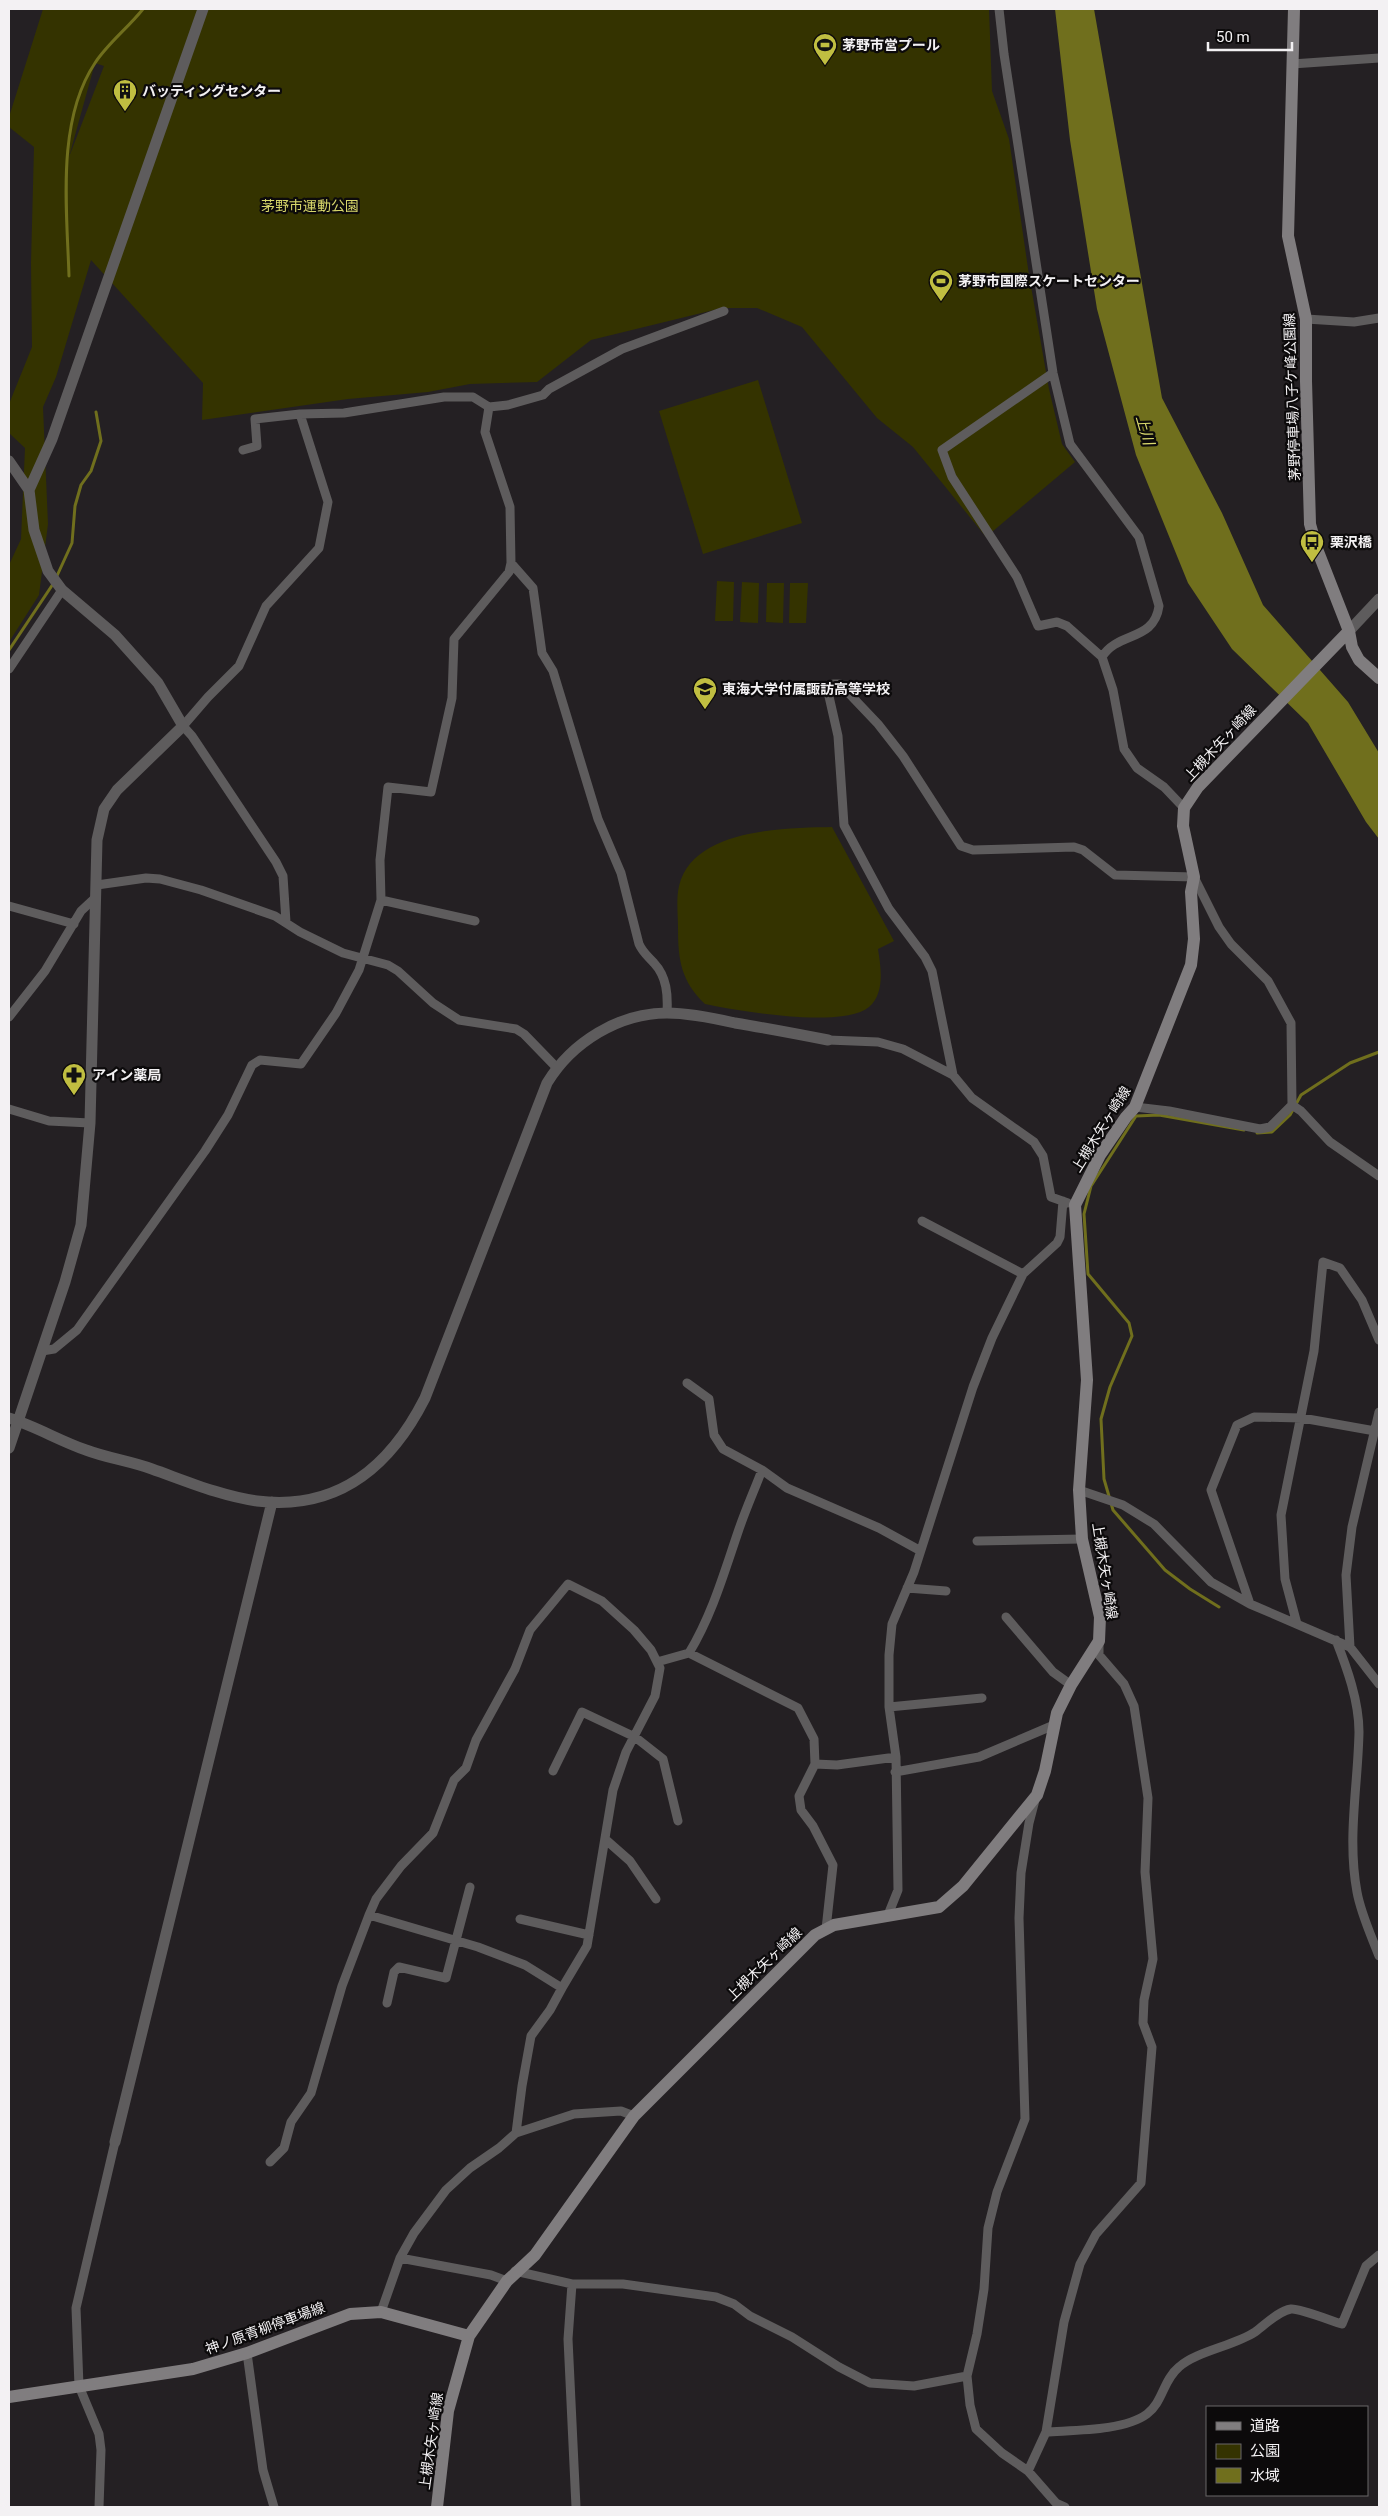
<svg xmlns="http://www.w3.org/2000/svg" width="1388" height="2516" font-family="Roboto,'Noto Sans JP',sans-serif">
	<rect width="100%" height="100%" fill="#242023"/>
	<path fill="#343300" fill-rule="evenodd" d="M 43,9 L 989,9 L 992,91 L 1009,139 L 1029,275 L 1049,389 L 1062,444 L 1075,462 L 986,537 L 913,447 L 877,418 L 802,327 L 757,308 L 722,308 L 591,340 L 537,382 L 470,384 L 428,392 L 348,399 L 202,420 L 203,383 L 91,260 L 56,377 L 43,407 L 48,524 L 39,595 L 9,642 L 9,565 L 21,539 L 25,448 L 9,433 L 9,404 L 32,347 L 31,263 L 34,147 L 9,127 L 9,117 ZM 95,63 L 104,66 L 69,157 Z
		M 758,380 L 802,523 L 703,554 L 659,411 Z
		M 717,581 L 734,582 L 733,621 L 715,621 Z
		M 742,582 L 759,583 L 758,623 L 740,622 Z
		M 767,583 L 784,583 L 783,623 L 766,622 Z
		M 790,583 L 808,583 L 806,623 L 789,623 Z
		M 832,827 L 894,941 L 878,949 C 881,968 885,993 869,1007 C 843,1029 738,1011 705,1004 C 681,981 678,960 678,928 C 678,915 676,899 679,886 C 693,828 786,828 832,827 Z"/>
	<path fill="#706f1d" d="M 1055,9 L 1094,9 L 1162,398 L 1222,513 L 1263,605 L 1348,702 L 1379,753 L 1379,839 L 1366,822 L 1308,723 L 1232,649 L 1188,583 L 1136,455 L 1097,309 L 1070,140 Z"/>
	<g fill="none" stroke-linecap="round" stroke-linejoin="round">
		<path stroke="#706f1d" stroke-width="3" d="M 69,276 C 67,210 56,121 95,63 C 108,43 128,28 143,9
			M 56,578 L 72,543 L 75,506 L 81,485 L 91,471 L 101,441 L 96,412
			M 9,650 L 53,584
			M 1257,1133 L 1272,1132 L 1290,1115 L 1301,1095 L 1350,1063 L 1379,1052
			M 1219,1607 L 1190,1589 L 1165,1570 L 1113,1510 L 1104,1479 L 1101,1419 L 1110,1387 L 1132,1336 L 1129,1323 L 1088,1274 L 1084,1214 L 1091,1186 L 1136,1116 L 1159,1115 L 1244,1130"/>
		<path stroke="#5e5c5d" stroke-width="9" d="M 999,9 L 1004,54 L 1053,373 L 1070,444 L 1139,537 L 1159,606 C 1154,642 1118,631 1102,657
			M 1292,64 L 1379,58
			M 1306,319 L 1354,322 L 1379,318
			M 1053,373 L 942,450 L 952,477 L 1017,577 L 1038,626 L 1057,622 L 1067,626 L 1102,657 L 1113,690 L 1124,749 L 1137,768 L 1164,787 L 1184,808
			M 243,450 L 257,446 L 255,419 L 300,414
			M 511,563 L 533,588 L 542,653 L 553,671 L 598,819 L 621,873 L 639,944 C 643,953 648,956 654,963 C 667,977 668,995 667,1013
			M 9,669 L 62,590
			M 97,885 L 146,878 L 160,879 L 201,890 L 275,916 L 300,932 L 343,953 L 388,965 L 398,971 L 433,1003 L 459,1020 L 516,1029 L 524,1034 L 557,1068
			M 381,900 L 475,921
			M 9,906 L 74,924
			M 286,922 L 283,876 L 276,862 L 192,736 L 183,726 L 208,697 L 239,666 L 266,606 L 319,548 L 328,502 L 300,414 L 344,413 L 444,397 L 473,397 L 489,407 L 508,405 L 543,395 L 549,389 L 622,349 L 724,311
			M 9,1017 L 45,971 L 81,911 L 95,898
			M 828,1040 L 878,1042 L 903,1049 L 953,1075 L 972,1098 L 1034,1142 L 1043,1156 L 1051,1197 L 1068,1203
			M 953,1075 L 932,971 L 925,957 L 889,909 L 844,825 L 838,736 L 828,692 L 833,684 L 840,684 L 878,724 L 903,756 L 961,846 L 973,850 L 1074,847 L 1083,850 L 1115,875 L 1194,877 L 1219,927 L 1231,944 L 1268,981 L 1291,1023 L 1292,1105 L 1270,1127 L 1260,1129 L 1169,1111 L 1135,1107
			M 1292,1105 L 1301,1111 L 1330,1142 L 1379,1176
			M 9,1109 L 49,1121 L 90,1123
			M 922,1221 L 1023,1274
			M 42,1351 L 54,1349 L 77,1330 L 205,1151 L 228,1115 L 252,1065 L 260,1060 L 301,1064 L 336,1013 L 359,970 L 381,900 L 380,860 L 388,787 L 431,792 L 452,698 L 454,639 L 509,572 L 511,563 L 510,507 L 485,432 L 489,407
			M 687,1383 L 709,1399 L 714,1435 L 723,1449 L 762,1470 L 787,1488 L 879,1528 L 919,1550
			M 1079,1490 L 1123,1505 L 1154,1524 L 1211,1582 L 1250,1604 L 1350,1647 L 1379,1684
			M 977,1541 L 1082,1539
			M 568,1584 L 602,1601 L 634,1630 L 651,1650 L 660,1668 L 655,1696 L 626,1752 L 613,1790 L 587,1946 L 562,1988 L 525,1965 L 478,1947 L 369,1915 L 376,1899 L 401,1866 L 433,1833 L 454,1780 L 466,1768 L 476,1740 L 515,1669 L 530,1630 Z
			M 907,1588 L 946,1591
			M 1250,1604 L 1211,1490 L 1237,1425 L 1254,1417 L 1302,1418 L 1375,1431
			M 1006,1617 L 1053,1672 L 1071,1685
			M 1297,1624 L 1285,1579 L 1281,1515 L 1314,1351 L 1323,1262 L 1340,1268 L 1362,1300 L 1379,1340
			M 1336,1640 C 1347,1668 1359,1701 1359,1732 C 1358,1785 1347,1838 1357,1892 C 1361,1914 1371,1935 1379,1956
			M 1350,1647 L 1346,1575 L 1352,1527 L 1379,1412
			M 689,1653 L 798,1708 L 814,1739 L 815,1764
			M 657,1662 L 689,1653 C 712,1615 724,1573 738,1532 C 745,1511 754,1491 762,1470
			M 889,1707 L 982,1698
			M 553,1771 L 582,1712 L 635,1737 L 663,1759 L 678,1821
			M 895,1772 L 979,1757 L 1054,1725
			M 1035,1800 L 1029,1823 L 1021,1873 L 1019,1918 L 1025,2119 L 997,2192 L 988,2228 L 984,2289 L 977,2334 L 967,2376 L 970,2405 L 976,2429 L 1002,2453 L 1028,2471 L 1056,2503 L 1065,2507
			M 605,1839 L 630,1861 L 656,1899
			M 888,1915 L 898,1890 L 896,1757 L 889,1707 L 889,1655 L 892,1624 L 914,1572 L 973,1387 L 992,1338 L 1023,1274 L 1057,1243 L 1060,1237 L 1063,1201
			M 520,1919 L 589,1935
			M 826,1929 L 833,1865 L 813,1826 L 801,1810 L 799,1796 L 815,1764 L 837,1765 L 896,1757
			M 387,2003 L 394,1972 L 399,1967 L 446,1978 L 470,1887
			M 516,2133 L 522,2086 L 531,2036 L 550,2010 L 562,1988
			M 270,2162 L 284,2148 L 291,2122 L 311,2093 L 342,1986 L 369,1915
			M 400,2258 L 491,2275 L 507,2281
			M 515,2271 L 572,2284 L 623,2284 L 716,2297 L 734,2304 L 750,2316 L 792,2337 L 839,2367 L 870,2383 L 914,2386 L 967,2376
			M 572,2284 L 568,2339 L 576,2507
			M 381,2312 L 400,2258 L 414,2233 L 446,2190 L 470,2168 L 499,2148 L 516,2133 L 574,2114 L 621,2111 L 634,2116
			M 247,2353 L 263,2470 L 274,2507
			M 1046,2432 C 1075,2430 1124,2431 1147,2414 C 1163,2402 1163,2380 1179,2367 C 1197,2351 1234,2346 1255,2332 C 1265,2325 1278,2311 1291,2309 C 1299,2308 1332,2321 1342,2324 L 1366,2266 L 1379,2255
			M 1028,2471 L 1046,2432 L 1064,2322 L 1080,2264 L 1096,2234 L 1141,2183 L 1152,2047 L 1143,2023 L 1144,2000 L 1153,1959 L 1145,1872 L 1148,1798 L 1134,1706 L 1124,1684 L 1099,1655 L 1099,1641
			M 99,2507 L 101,2450 L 99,2434 L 79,2386 L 76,2308 L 115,2142"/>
		<path stroke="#5e5c5d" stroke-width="11" d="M 9,461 L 29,490 L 34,530 L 48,571 L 62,590 L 115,635 L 158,683 L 183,726 L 117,790 L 104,809 L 97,840 L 90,1123 L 81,1225 L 65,1282 L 9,1448
			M 29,490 L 52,439 L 203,9
			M 1349,631 L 1379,599
			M 9,1418 C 35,1426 60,1441 86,1450 C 107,1458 130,1461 152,1469 C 186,1481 221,1496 257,1501 C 338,1511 390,1467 425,1398 L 547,1083 C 572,1042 619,1013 667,1013 C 690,1013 713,1018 735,1023 C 766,1028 797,1034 828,1040
			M 115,2142 L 272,1502"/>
		<path stroke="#807d7f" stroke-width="12" d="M 1294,9 L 1288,236 L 1306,319 L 1306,381 L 1310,524 L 1317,549 L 1349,631 L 1352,647 L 1359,660 L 1379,678
			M 9,2397 L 193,2369 L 247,2353 L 350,2314 L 381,2312 L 469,2336
			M 437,2507 L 448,2411 L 469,2336 L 507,2281 L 535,2255 L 634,2116 L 815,1935 L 834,1925 L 939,1907 L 963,1886 L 1037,1795 L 1045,1771 L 1057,1713 L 1071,1685 L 1099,1641 L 1100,1617 L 1082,1539 L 1079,1490 L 1087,1380 L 1075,1205 L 1100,1155 L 1126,1117 L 1135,1107 L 1191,965 L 1194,939 L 1191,892 L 1194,877 L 1183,826 L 1184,808 L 1198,787 L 1349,631"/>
	</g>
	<defs>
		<g id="stadium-pin" transform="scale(1.25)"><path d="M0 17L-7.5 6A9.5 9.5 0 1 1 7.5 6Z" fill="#c0be41" stroke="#0c0a0b"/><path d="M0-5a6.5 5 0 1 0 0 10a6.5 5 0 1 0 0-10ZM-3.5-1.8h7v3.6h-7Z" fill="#111"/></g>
		<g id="building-pin" transform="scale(1.25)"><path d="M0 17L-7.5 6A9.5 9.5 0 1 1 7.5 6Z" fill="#c0be41" stroke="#0c0a0b"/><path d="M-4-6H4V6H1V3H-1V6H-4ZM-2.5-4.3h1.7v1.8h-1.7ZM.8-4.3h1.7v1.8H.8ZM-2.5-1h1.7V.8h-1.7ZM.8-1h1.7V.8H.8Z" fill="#111"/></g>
		<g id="bus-pin" transform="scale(1.25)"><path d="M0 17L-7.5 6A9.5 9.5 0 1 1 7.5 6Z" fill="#c0be41" stroke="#0c0a0b"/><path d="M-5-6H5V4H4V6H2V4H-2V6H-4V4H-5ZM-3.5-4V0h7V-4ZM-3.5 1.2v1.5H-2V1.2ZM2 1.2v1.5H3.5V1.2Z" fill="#111"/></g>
		<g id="school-pin" transform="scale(1.25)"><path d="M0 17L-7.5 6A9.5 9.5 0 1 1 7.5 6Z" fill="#c0be41" stroke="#0c0a0b"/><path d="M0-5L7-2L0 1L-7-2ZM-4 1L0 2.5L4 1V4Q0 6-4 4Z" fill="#111"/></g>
		<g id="pharmacy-pin" transform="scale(1.25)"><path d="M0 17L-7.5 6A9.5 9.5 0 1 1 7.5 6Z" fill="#c0be41" stroke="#0c0a0b"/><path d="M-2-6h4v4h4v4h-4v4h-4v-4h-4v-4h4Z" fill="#111"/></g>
	</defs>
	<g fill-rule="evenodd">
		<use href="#stadium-pin" x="825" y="45"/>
		<use href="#building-pin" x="125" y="91"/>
		<use href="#stadium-pin" x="941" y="281"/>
		<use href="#bus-pin" x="1312" y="542"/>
		<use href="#school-pin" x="705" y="689"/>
		<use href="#pharmacy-pin" x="74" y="1075"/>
	</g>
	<g text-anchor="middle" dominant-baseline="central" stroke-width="4.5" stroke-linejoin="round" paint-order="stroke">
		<g font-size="14" font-weight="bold" fill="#f3f1f3" stroke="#0c0a0b" text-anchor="start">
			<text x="842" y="45">茅野市営プール</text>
			<text x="142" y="91">バッティングセンター</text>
			<text x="958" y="281">茅野市国際スケートセンター</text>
			<text x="1330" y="542">栗沢橋</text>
			<text x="722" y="689">東海大学付属諏訪高等学校</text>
			<text x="92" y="1075">アイン薬局</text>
		</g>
		<g font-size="14" fill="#d7d66a" stroke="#0c0a0b">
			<text x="310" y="206">茅野市運動公園</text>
		</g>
		<g font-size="14" fill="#f3f1f3" stroke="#0c0a0b">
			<text transform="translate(1292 397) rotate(-92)">茅野停車場八子ケ峰公園線</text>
			<text transform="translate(1220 743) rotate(-47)">上槻木矢ヶ崎線</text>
			<text transform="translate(1101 1129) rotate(-58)">上槻木矢ヶ崎線</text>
			<text transform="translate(1105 1571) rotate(81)">上槻木矢ヶ崎線</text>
			<text transform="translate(764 1964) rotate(-44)">上槻木矢ヶ崎線</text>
			<text transform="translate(265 2328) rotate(-20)">神ノ原青柳停車場線</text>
			<text transform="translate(431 2441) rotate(-82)">上槻木矢ヶ崎線</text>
		</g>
		<g font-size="15" font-style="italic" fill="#dbda6e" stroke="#0c0a0b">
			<text transform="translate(1145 430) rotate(74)">上川</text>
		</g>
	</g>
	<rect width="1388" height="2516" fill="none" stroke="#f3f1f3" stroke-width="20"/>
	<rect x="1206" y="2406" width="162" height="90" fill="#0c0a0b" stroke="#686668"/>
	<rect x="1216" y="2422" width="25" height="8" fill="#807d7f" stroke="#686668"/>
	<text x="1250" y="2431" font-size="15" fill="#f3f1f3">道路</text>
	<rect x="1216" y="2444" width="25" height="15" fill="#343300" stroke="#686668"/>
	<text x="1250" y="2456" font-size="15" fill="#f3f1f3">公園</text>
	<rect x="1216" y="2468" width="25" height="15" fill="#706f1d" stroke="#686668"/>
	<text x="1250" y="2481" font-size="15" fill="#f3f1f3">水域</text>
	<path d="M1208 42v8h84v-8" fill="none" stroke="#f3f1f3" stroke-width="2.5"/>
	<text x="1216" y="42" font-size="15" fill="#f3f1f3" stroke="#0c0a0b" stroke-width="4" paint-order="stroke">50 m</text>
</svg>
